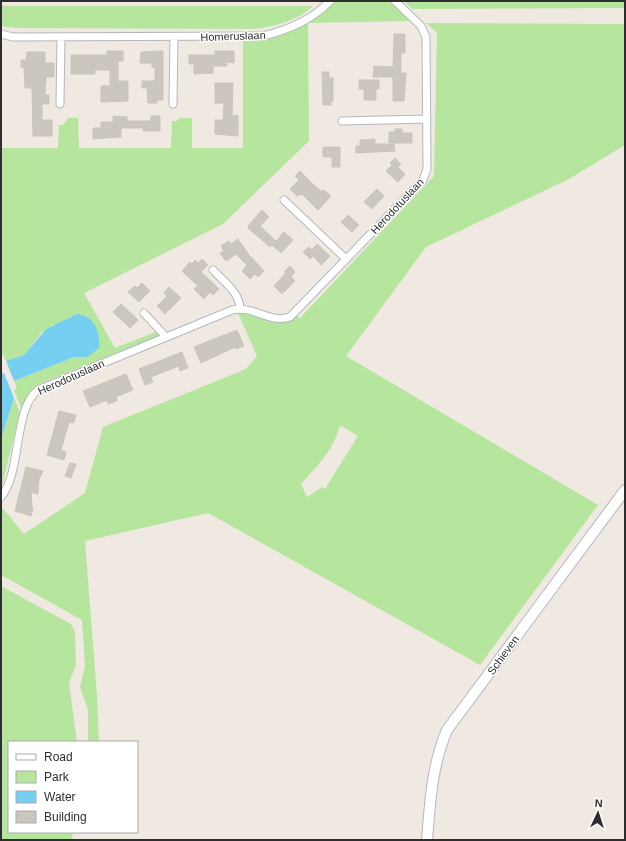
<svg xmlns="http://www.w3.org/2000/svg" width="626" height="841" font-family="Helvetica,sans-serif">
	<rect width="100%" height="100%" fill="#efe9e1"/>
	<path fill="#b6e59e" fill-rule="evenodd" d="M 335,1 L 391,1 L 413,21 L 308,23 L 309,141 L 223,224 L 84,293 L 115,348 L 158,331 L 158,336 L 37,385 C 28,393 24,400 22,411 L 14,390 L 17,388 L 14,381 L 74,357 L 87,357 L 71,316 L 63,322 L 51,326 L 41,333 L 24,355 L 6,361 L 3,355 L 1,355 L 1,148 L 58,148 L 59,125 L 63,125 L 68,118 L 78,118 L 79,148 L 171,148 L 172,121 L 176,121 L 180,118 L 192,118 L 192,148 L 243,148 L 243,41 C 278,38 310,27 335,1 Z
		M 404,1 L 625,1 L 625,8 L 412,9 Z
		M 1,5 L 7,6 L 313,6 C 296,22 273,27 251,29 L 19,28 L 5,27 L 1,24 Z
		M 426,23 L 625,24 L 625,145 L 569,179 L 426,247 L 346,356 L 598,505 L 480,665 L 208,513 L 85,541 L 97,695 L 99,742 L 88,742 L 88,710 L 80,687 L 85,666 L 82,620 L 1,575 L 1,506 L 24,534 L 85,493 L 103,427 L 246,369 L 257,356 L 238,313 C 260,313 277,332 297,316 L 300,318 L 434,176 L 437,33 ZM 340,425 L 358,436 L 325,489 L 322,487 L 307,497 L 301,484 C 317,467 334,449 340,425 Z
		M 14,398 L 20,412 L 1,490 L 1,439 Z
		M 1,586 L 71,624 L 75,632 L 76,665 L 69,683 L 77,742 L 9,742 L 9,832 L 74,832 L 71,840 L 1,840 Z"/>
	<path fill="#75cff0" d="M 77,314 C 94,315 101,333 99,348 L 87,357 L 74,357 L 14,381 L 6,361 L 24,355 L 46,329 Z
		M 4,373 L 14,398 L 1,439 L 1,374 Z"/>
	<path fill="#cbc7bf" stroke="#cbc5ba" d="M 394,34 L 405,34 L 405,53 L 401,53 L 401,73 L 406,73 L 404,101 L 393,101 L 393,77 L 373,77 L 374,66 L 393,67 Z
		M 107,51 L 123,51 L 123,61 L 118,61 L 118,81 L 128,81 L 128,101 L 101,102 L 101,86 L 110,86 L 110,70 L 95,70 L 95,74 L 71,74 L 71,55 L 107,55 Z
		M 163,51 L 163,100 L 157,100 L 157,103 L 148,103 L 147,88 L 142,88 L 142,81 L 155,81 L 155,67 L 152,67 L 152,63 L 140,63 L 141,52 Z
		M 215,51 L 234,51 L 234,63 L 227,62 L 227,66 L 213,66 L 213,73 L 194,74 L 194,64 L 189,64 L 189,55 L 215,55 Z
		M 27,52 L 45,52 L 45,63 L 54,63 L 54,77 L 46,77 L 45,95 L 49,95 L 49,104 L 42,104 L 42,120 L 52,120 L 52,136 L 33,136 L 32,88 L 25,88 L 24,67 L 21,67 L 21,60 L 26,60 Z
		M 322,72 L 329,72 L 329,78 L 333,78 L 333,102 L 331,101 L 331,105 L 323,105 Z
		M 359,80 L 379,80 L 379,89 L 376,89 L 376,100 L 364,100 L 364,89 L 359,89 Z
		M 215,83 L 233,83 L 232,116 L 238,115 L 238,136 L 215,134 L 215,120 L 223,120 L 224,103 L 215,103 Z
		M 113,116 L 127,117 L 127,121 L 151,121 L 151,116 L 160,116 L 160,131 L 143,131 L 143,128 L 121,128 L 121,137 L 93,139 L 93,128 L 101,128 L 101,122 L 113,122 Z
		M 395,129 L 402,129 L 402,133 L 412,133 L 412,143 L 389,143 L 389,132 L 395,132 Z
		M 375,139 L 375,144 L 394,144 L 395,151 L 356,153 L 356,146 L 360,146 L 360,140 Z
		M 323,147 L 340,147 L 340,167 L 332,167 L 332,157 L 323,157 Z
		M 395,158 L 401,164 L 398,167 L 405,174 L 398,182 L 386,171 L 392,165 L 390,163 Z
		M 300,171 L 317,188 L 322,191 L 324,190 L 331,196 L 318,210 L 302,194 L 297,196 L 290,189 L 299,180 L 295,176 Z
		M 377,189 L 384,196 L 372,209 L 364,202 Z
		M 262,210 L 269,217 L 260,226 L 276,241 L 284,232 L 293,240 L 281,253 L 272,245 L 270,247 L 248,228 L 248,226 Z
		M 348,215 L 359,225 L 352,232 L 341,222 Z
		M 238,239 L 249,255 L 264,271 L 258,277 L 255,274 L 250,279 L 242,271 L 247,265 L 236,254 L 226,261 L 220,253 L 224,251 L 221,246 L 229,241 L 231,244 Z
		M 317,244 L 330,256 L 321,265 L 313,256 L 310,259 L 303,252 L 309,247 L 312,250 Z
		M 202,259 L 208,265 L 201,272 L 219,289 L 213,295 L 210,292 L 204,299 L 194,289 L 198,286 L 182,271 L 190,262 L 192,264 L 195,260 L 198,263 Z
		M 290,266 L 295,272 L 291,277 L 295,281 L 282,294 L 274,286 L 286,273 L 284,272 Z
		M 142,283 L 150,291 L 139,302 L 128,292 L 135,286 L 137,288 Z
		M 169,287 L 181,298 L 165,314 L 157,306 L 167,296 L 164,293 Z
		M 121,304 L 138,320 L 130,328 L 113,312 Z
		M 237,330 L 244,346 L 236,349 L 235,347 L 201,363 L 194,347 Z
		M 182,352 L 188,368 L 180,371 L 179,366 L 169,370 L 151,377 L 153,382 L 145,385 L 139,369 Z
		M 126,374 L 133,390 L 116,397 L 117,401 L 108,404 L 107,400 L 90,407 L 83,391 Z
		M 59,411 L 76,415 L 74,423 L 69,422 L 61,450 L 66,452 L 64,460 L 47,455 Z
		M 70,463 L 76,464 L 71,478 L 65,476 Z
		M 26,467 L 43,471 L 39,479 L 38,494 L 31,492 L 32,507 L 33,508 L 31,516 L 15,511 Z"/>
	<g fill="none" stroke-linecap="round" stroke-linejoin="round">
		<g stroke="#b4b7c1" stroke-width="9">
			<path id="street" d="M 1,34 L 13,37 L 263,36 C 288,30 312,20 330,1
				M 60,104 L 61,37
				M 173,104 L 174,37
				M 342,121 L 427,119
				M 284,200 L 346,259
				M 213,270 C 224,282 239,292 240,308
				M 144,313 L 166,337
				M 1,497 C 22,472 13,409 38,390 L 232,310 C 253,305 270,324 290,317 L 423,180 L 427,169 L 426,37 L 421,26 L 395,1"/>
		</g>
		<g stroke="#b4b7c1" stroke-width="12">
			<path id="secondary" d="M 427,840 C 430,802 432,765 447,730 L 625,490"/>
		</g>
		<use href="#street" stroke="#fff" stroke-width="7"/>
		<use href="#secondary" stroke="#fff" stroke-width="10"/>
	</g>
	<g text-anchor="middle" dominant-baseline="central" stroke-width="3" stroke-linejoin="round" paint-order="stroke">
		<g font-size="11" fill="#2e2e2e" stroke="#fff">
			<text transform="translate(233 36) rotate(-2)">Homeruslaan</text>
			<text transform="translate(397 206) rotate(-47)">Herodotuslaan</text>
			<text transform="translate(71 377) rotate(-24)">Herodotuslaan</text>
			<text transform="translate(503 655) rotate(-54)">Schieven</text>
		</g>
	</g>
	<rect width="626" height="841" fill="none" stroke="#2e2e2e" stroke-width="4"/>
	<rect x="8" y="741" width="130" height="92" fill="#ffffff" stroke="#ababab"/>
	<rect x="16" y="754" width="20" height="6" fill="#ffffff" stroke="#ababab"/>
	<text x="44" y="761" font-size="12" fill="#2e2e2e">Road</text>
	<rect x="16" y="771" width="20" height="12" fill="#b6e59e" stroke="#ababab"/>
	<text x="44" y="781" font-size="12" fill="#2e2e2e">Park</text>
	<rect x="16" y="791" width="20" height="12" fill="#75cff0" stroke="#ababab"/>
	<text x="44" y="801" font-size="12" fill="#2e2e2e">Water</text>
	<rect x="16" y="811" width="20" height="12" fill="#cbc7bf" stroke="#ababab"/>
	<text x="44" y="821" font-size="12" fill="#2e2e2e">Building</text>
	<g transform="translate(598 813) rotate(4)" stroke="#ffffff" stroke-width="3" paint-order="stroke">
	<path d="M0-3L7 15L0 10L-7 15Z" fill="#2e2e2e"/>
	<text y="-6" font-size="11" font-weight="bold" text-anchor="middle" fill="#2e2e2e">N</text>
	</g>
</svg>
